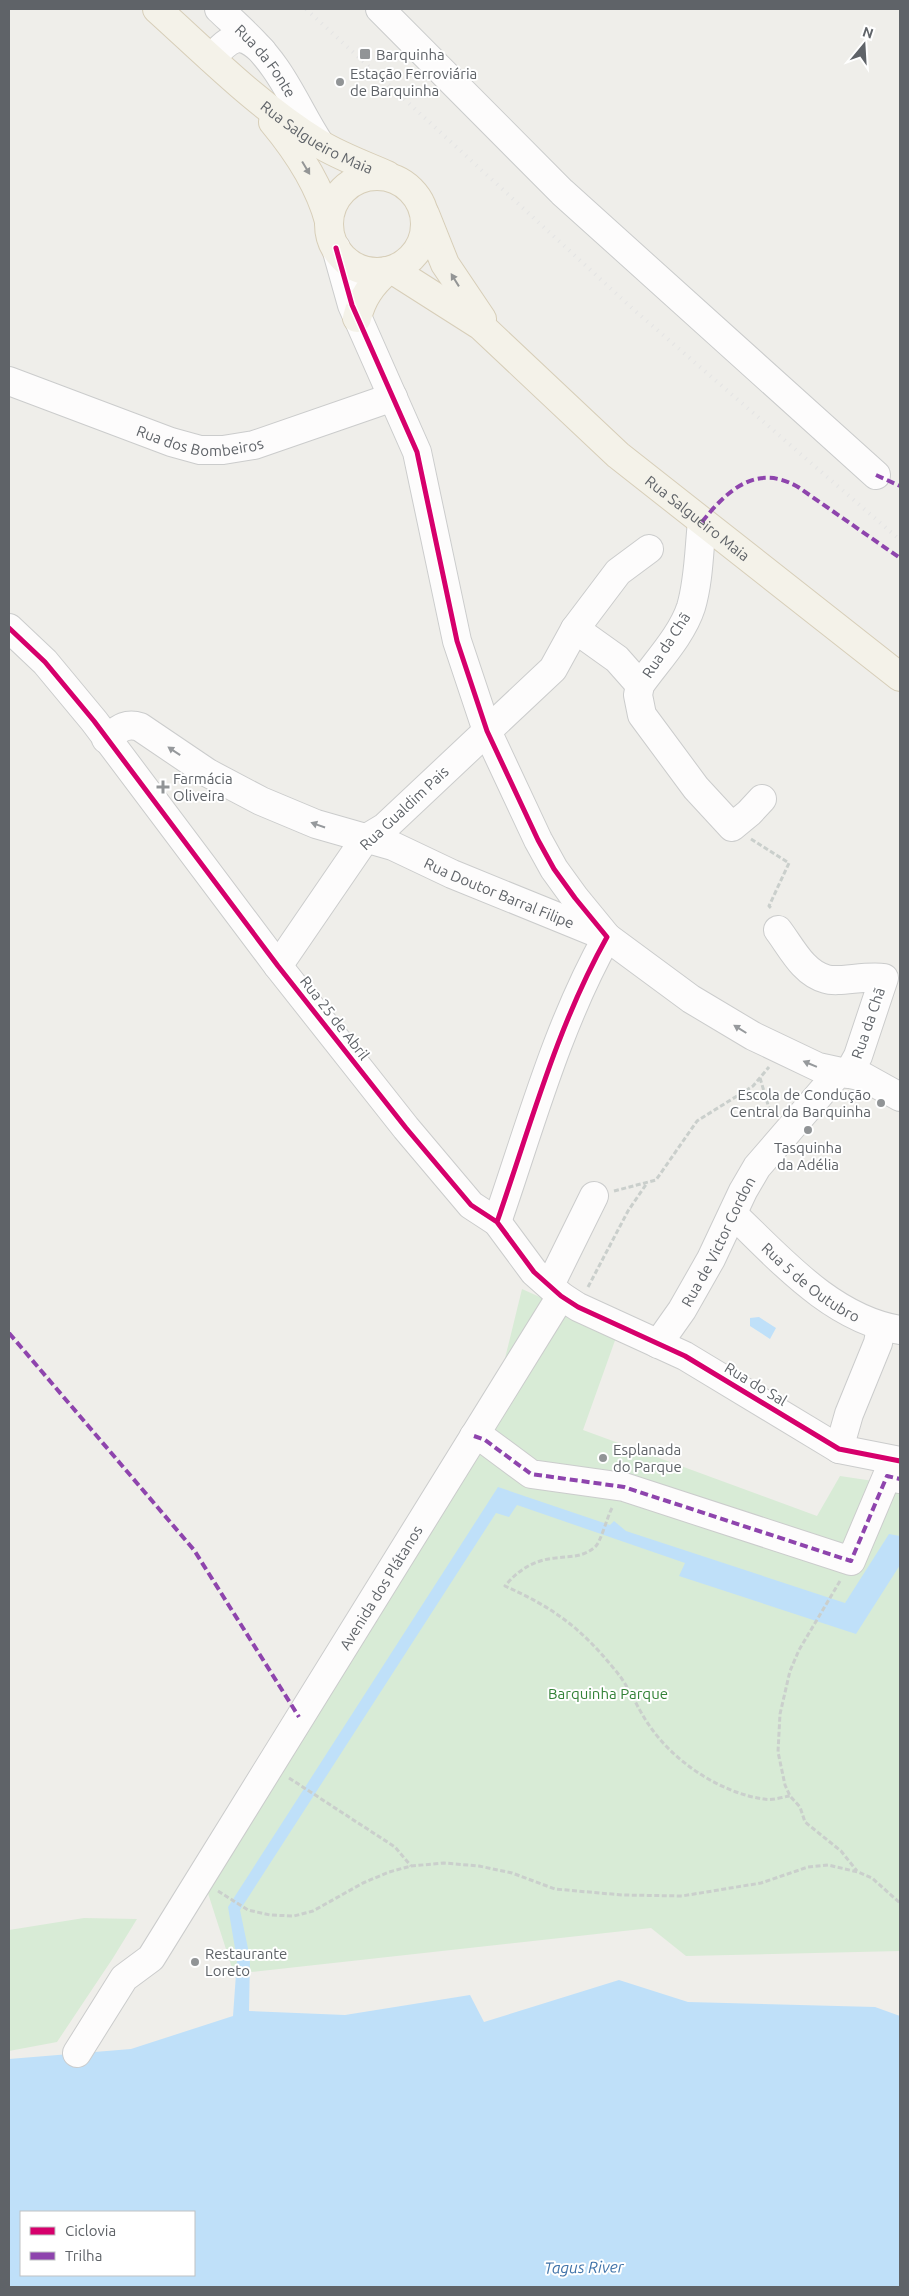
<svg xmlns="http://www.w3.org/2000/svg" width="909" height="2296" font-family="Ubuntu,sans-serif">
	<rect width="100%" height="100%" fill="#efeeea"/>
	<path fill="#d8ebd6" d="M 522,1289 L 618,1332 L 583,1430 L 817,1516 L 840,1476 L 900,1485 L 900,1951 L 686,1956 L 651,1928 L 234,1974 L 205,1884 L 485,1440 Z
		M 84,1918 L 137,1919 L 113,1958 L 57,2042 L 9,2051 L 9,1930 Z"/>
	<path fill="#bfe0f9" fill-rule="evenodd" d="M 759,1317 L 776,1328 L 770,1339 L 750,1326 L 750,1318 Z
		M 498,1487 L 610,1525 L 614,1521 L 626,1531 L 845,1603 L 889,1534 L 900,1536 L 900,1565 L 856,1634 L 679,1576 L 685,1563 L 517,1505 L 509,1517 L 496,1513 L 240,1910 L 250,1958 L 249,2011 L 345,2015 L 470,1995 L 484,2022 L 619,1980 L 688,2002 L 875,2007 L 900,2016 L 900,2287 L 9,2287 L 9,2059 L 131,2049 L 233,2016 L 237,1960 L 228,1907 ZM 21,2212 L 194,2212 L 194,2275 L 21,2275 Z"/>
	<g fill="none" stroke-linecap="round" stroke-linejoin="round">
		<g stroke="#cbcccc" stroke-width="30">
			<g id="minor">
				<path id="s1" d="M 219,9 C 239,28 259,45 275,68 C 292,92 304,120 320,144"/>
				<path d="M 380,9 L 562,192 L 876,475"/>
				<path d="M 211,58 C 229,40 238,28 262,51"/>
				<path d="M 336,248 L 352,305 L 417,452 L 457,641 L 487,731 L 538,840 L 554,869 L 575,898 L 607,937 C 557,1026 530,1127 497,1222"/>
				<path id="s2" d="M 9,381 L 171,442 L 200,450 L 223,450 L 254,445 L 393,397"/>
				<path d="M 702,522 C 699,549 699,580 691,607 C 682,635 657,661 640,685 L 638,695 L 642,715 L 696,788 L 732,827 L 749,813 L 762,799"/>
				<path d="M 9,628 L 45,662 L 94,721 L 278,966 L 406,1128 L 471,1205 L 497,1222 L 534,1272 L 561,1296 L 578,1307 L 685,1356 L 839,1449 L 900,1461"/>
				<path d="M 575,629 L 617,659 L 640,685"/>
				<path id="s3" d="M 106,739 C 118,730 125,722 140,727 L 208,773 L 261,801 L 316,824 L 393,846 L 452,874 L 607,937 L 691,999 L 753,1036 L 818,1067 L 864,1077 L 900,1097"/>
				<path d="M 778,930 C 791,947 803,973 826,979 C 838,983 866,975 884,978 L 858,1056 L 848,1074"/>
				<path d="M 278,966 L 365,839 L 385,827 L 553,669 L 575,629 L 618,572 L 649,549"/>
				<path id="s4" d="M 733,1214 C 781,1260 832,1319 900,1330"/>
				<path d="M 550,1285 L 594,1196"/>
				<path id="s5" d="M 658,1344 L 682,1310 L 711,1259 L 743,1191 L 757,1167 L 839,1072"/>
				<path d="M 474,1436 L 485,1440 L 531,1474 L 624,1487 L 851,1561 L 887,1476 L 900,1479"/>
				<path d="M 839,1449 L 849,1414 L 878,1343 L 881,1327"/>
				<path id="s6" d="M 77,2053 L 124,1978 L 151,1958 L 561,1296"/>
			</g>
		</g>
		<g stroke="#d7ceb8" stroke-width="30">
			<g id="major">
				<path id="s7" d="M 157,9 C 208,55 258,106 318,143 C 339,156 364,165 387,175"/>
				<path d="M 273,122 C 298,152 319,184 329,221"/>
				<circle cx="377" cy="224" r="48"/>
				<path d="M 425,214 L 445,264 L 482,319"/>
				<path id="s8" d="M 393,270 L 481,326 L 618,455 L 900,677"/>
				<path d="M 357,318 C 362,298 371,285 387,271"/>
			</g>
		</g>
		<path stroke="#cacfcc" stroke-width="3" stroke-dasharray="5 2.5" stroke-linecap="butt" d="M 751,839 L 789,863 L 769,906 L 772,909
			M 760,1078 L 771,1115
			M 614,1191 L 656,1180 L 697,1121 L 753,1086 L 769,1067
			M 588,1287 L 628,1211 L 647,1183
			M 612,1508 C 607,1517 601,1542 595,1547 C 582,1558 570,1556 555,1558 C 534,1560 518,1570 505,1586 C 554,1608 581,1628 615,1670 C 629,1686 637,1708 649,1725 C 673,1761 720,1793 764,1799 C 772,1801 782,1797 790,1796
			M 840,1581 L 799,1650 L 790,1671 L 780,1714 L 778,1752 L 785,1785 L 790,1796 L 800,1807 L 805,1822 L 841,1851 L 857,1871
			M 289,1778 L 395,1847 L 411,1866
			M 218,1891 L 248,1910 L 270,1915 L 294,1916 L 313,1911 L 363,1883 L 389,1872 L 411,1866 L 444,1863 L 479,1866 L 512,1873 L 555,1889 L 622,1895 L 682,1896 L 761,1883 L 808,1867 L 828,1865 L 858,1872 L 872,1878 L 900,1903"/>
		<use href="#minor" stroke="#fdfcfc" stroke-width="28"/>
		<use href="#major" stroke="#f4f2e9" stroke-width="28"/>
		<path stroke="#e4e4e4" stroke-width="4" stroke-dasharray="1 6" stroke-linecap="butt" d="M 306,9 L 633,309 L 900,540"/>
		<path stroke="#8e44ad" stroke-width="4" stroke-dasharray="8 4" stroke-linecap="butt" d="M 876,475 L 900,486
			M 702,522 C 727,490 757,463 798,487 L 900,558
			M 9,1333 L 194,1550 L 299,1717
			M 474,1436 L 485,1440 L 531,1474 L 624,1487 L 851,1561 L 887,1476 L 900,1479"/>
		<g stroke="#fff" stroke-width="8">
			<path id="cycleway" d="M 336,248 L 352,305 L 417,452 L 457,641 L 487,731 L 538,840 L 554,869 L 575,898 L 607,937 C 557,1026 530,1127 497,1222
				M 9,628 L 45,662 L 94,721 L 278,966 L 406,1128 L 471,1205 L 497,1222 L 534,1272 L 561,1296 L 578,1307 L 685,1356 L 839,1449 L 900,1461"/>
		</g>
		<use href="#cycleway" stroke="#d6006c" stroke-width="5"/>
	</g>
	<defs><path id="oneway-solid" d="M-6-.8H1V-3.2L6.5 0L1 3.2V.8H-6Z" transform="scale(1.25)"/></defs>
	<g fill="#939595">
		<use href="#oneway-solid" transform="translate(306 168) rotate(59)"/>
		<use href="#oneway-solid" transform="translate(455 280) rotate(-122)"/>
	</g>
	<g fill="#96999c">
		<use href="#oneway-solid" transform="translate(174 751) rotate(-146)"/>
		<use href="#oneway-solid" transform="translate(318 825) rotate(-161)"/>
		<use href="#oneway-solid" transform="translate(740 1029) rotate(-148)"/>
		<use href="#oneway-solid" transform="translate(810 1064) rotate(-157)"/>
	</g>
	<g fill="#919496" stroke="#fff" stroke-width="2">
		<rect x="359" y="48" width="12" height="12" rx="2.5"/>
		<circle cx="340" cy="82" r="5"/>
		<path d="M160.5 779.5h5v5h5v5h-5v5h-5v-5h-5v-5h5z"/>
		<circle cx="881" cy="1103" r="5"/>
		<circle cx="808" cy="1130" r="5"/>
		<circle cx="603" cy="1458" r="5"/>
		<circle cx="195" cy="1962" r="5"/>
	</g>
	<g text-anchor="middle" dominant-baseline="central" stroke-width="4" stroke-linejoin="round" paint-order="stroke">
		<g font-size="15" fill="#5f6368" stroke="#fff" text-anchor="start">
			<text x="376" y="54">Barquinha</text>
			<text x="350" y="73">Estação Ferroviária<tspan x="350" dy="17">de Barquinha</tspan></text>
			<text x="173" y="778">Farmácia<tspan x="173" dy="17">Oliveira</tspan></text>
			<text x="871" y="1094" text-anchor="end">Escola de Condução<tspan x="871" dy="17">Central da Barquinha</tspan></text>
			<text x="808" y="1147" text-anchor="middle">Tasquinha<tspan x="808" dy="17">da Adélia</tspan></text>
			<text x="613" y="1449">Esplanada<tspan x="613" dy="17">do Parque</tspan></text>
			<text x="205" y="1953">Restaurante<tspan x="205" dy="17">Loreto</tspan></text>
		</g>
		<g font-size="15" fill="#5f6368" stroke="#fff">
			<text stroke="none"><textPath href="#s1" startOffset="70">Rua da Fonte</textPath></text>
			<text stroke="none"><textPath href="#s7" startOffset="206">Rua Salgueiro Maia</textPath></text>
			<text stroke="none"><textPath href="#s2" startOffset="202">Rua dos Bombeiros</textPath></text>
			<text stroke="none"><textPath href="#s8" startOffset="394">Rua Salgueiro Maia</textPath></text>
			<text transform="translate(666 645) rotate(-57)">Rua da Chã</text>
			<text transform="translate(404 808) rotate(-43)">Rua Gualdim Pais</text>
			<text stroke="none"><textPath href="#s3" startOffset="436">Rua Doutor Barral Filipe</textPath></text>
			<text transform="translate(335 1018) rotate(52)">Rua 25 de Abril</text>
			<text transform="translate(868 1023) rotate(-71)">Rua da Chã</text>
			<text stroke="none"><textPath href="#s5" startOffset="119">Rua de Victor Cordon</textPath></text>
			<text stroke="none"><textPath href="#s4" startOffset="104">Rua 5 de Outubro</textPath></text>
			<text transform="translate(756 1384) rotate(31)">Rua do Sal</text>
			<text stroke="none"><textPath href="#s6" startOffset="558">Avenida dos Plátanos</textPath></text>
		</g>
		<g font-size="15" fill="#348238" stroke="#fff">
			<text x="608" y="1693">Barquinha Parque</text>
		</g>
		<g font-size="16" font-style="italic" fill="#4174aa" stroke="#fff">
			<text transform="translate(584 2267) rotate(-1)">Tagus River</text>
		</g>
	</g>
	<rect width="909" height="2296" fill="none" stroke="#5f6368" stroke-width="20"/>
	<rect x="20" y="2211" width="175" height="65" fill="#ffffff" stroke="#bfc1c3"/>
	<rect x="30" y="2227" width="25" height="8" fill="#d6006c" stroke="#bfc1c3"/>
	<text x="65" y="2236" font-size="15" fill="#5f6368">Ciclovia</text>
	<rect x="30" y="2252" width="25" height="8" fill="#8e44ad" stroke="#bfc1c3"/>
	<text x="65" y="2261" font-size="15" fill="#5f6368">Trilha</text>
	<g transform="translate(864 45) rotate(18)" stroke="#ffffff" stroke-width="4" paint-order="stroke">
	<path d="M0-4L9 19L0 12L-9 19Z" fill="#5f6368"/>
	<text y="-8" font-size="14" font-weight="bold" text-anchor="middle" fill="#5f6368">N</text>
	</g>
</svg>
